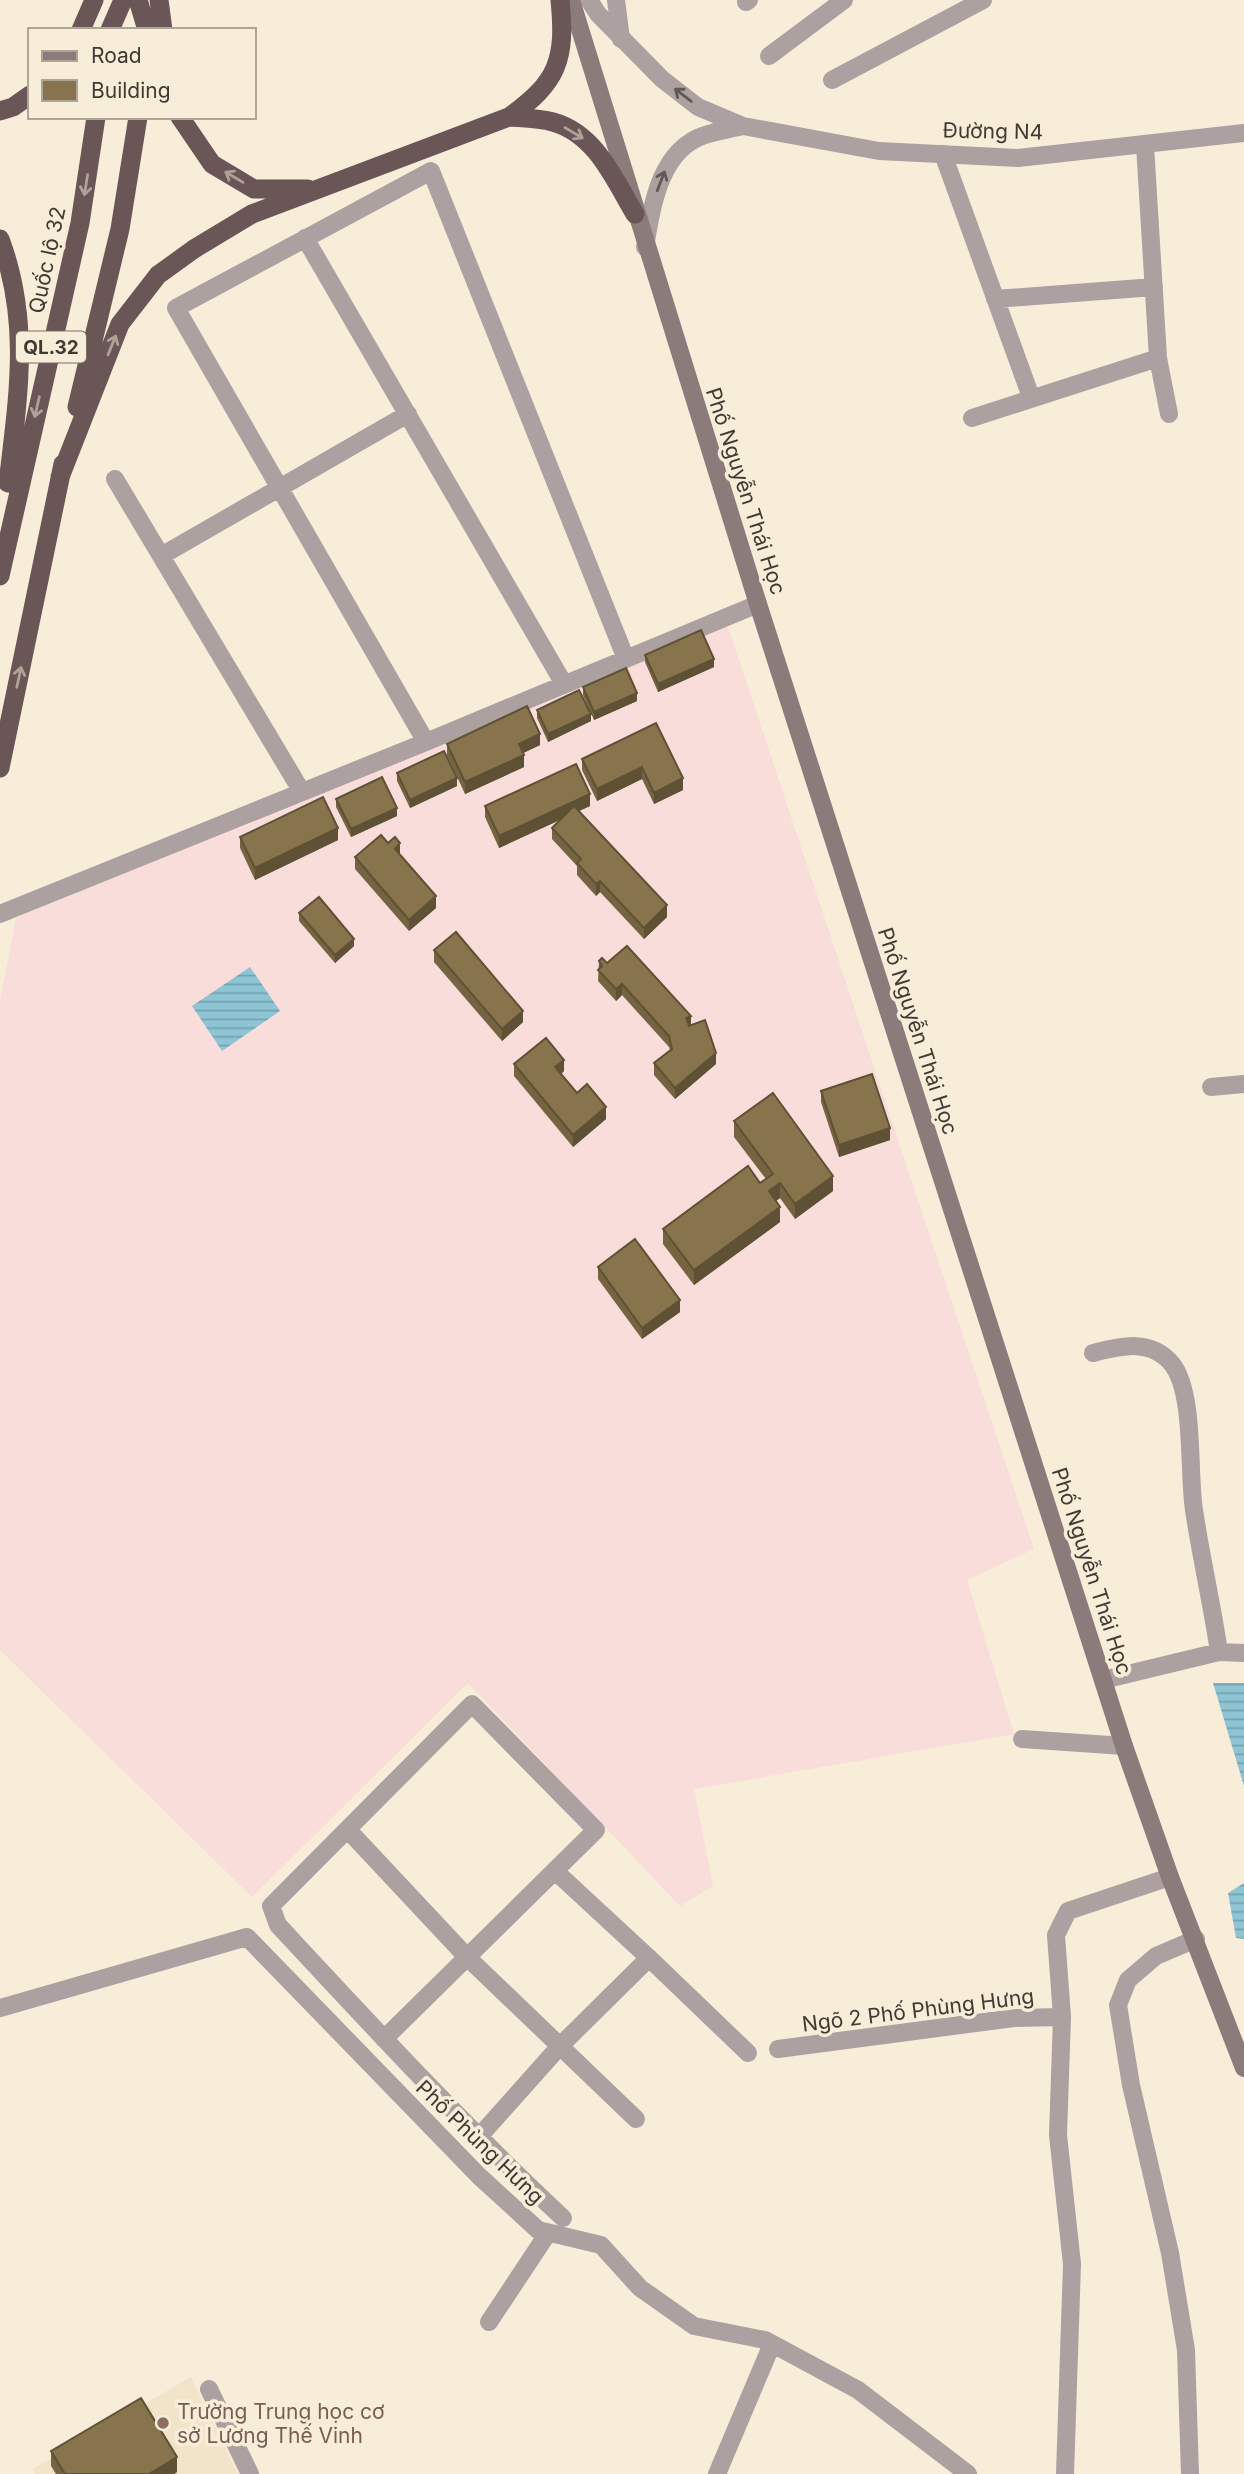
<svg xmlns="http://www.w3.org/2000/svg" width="1244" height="2474" font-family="Inter,sans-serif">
	<defs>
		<pattern id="water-rules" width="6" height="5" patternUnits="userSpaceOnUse" patternTransform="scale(1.75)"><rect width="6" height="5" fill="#8ec5d4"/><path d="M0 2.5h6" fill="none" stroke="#75a1ad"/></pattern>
	</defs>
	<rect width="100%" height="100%" fill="#f7edd9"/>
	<path fill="#f8ddda" d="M 727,624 L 1034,1549 L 967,1580 L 1014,1734 L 694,1789 L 713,1886 L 680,1906 L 468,1683 L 252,1897 L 0,1650 L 0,1001 L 16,918 Z"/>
	<path fill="#f2e4c9" d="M 191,2377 L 238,2474 L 35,2474 L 33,2469 Z"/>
	<path fill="url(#water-rules)" d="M 250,967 L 280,1011 L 222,1051 L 192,1006 Z
		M 1213,1683 L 1244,1683 L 1244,1786 Z
		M 1244,1883 L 1244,1939 L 1236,1938 L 1228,1893 Z"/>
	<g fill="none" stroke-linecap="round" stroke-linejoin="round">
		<path stroke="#aca1a0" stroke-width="18" d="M 616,0 L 621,39
			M 746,2 L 749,0
			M 769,56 L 844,0
			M 832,80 L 983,0
			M 1145,145 L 1158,358 L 1169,414
			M 943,154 L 1031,397
			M 305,238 L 564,684
			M 995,299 L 1154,287
			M 972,418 L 1158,358
			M 115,479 L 302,792
			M 161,556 L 408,414
			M 426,742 L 176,308 L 431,171 L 626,659
			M 0,914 L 426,742 L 758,604
			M 1211,1087 L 1244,1084
			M 1093,1353 C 1121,1346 1151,1338 1172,1364 C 1195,1393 1188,1472 1194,1510 C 1201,1557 1212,1604 1219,1652
			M 1103,1680 L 1219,1652 L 1244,1653
			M 1022,1739 L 1124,1746
			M 348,1830 L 467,1957 L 636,2119
			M 649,1958 L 748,2053
			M 0,2008 L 247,1937 L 479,2176 L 538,2230 L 601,2245 L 640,2288 L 694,2326 L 765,2340 L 858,2390 L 968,2474
			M 384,2039 L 596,1830 L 472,1704 L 271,1906 L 278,1925 C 371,2025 463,2125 563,2218
			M 778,2049 L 1014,2018 L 1062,2017
			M 477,2139 L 559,2047 L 649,1958 L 555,1871
			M 489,2322 L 548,2233
			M 209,2389 L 250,2474
			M 717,2474 L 772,2344
			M 1065,2474 L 1072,2264 L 1058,2135 L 1062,2017 L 1056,1935 L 1068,1911 L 1170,1877
			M 1190,2474 L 1186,2350 L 1170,2253 L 1131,2085 L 1118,2005 L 1128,1980 L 1156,1956 L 1196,1939"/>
		<path stroke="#aca1a0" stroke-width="18" d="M 589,0 L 598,14 L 662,79 L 698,107 L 743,126 L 879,151 L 1018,158 L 1244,133
			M 645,247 C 652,207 659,150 705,135 C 717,131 730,129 743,126"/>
		<path stroke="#8b7c7b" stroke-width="18" d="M 571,0 L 758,604 L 1124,1746 L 1170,1877 L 1244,2068"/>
		<path stroke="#6a5656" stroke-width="19" d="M 138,0 L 147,30
			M 159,0 L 163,30
			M 81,30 L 94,0
			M 110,30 L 123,0
			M 0,111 L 13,107 L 30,95
			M 180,117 L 212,164 L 254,189 L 308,189
			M 509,117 C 523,118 539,118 553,122 C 596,134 614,179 635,214
			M 0,239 C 31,322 18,397 8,483
			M 77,407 L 120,229 L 138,117
			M 60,477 L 120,324 L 158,275 L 194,249 L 252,214 L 509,117 C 558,82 566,60 560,0
			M 0,576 L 80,223 L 96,117
			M 0,768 L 63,464"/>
	</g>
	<path fill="#756441" d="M 645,655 L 714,667 L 658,692 L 645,662 Z
		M 583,687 L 637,701 L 594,720 L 583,695 Z
		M 537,710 L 591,721 L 548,742 L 537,718 Z
		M 656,723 L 683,790 L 654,804 L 642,779 L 597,801 L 582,770 L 582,759 Z
		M 447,744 L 540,745 L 523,753 L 524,767 L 465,794 L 447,755 Z
		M 397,773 L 457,786 L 410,808 L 397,781 Z
		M 336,799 L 397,816 L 351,837 L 336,807 Z
		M 485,806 L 590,806 L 579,811 L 667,917 L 644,939 L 600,892 L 596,896 L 577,875 L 577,866 L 552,839 L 552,828 L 560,820 L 499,848 L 485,817 Z
		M 240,837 L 338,840 L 255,880 L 240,848 Z
		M 388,843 L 400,854 L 436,908 L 409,931 L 355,869 L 355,857 Z
		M 299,913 L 354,946 L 335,963 L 299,921 Z
		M 434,950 L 523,1022 L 502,1041 L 434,962 Z
		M 599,961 L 607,963 L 691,1025 L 716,1064 L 675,1099 L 654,1075 L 654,1063 L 670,1050 L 669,1047 L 622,995 L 616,1001 L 598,981 Z
		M 514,1064 L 564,1071 L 561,1074 L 577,1093 L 606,1119 L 573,1147 L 514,1076 Z
		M 821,1091 L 890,1140 L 839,1157 L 821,1102 Z
		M 734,1121 L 833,1191 L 795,1219 L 780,1198 L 776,1201 L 780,1222 L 694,1285 L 663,1244 L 663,1229 L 760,1183 L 766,1179 L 734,1137 Z
		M 598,1267 L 680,1312 L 642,1339 L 598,1279 Z
		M 51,2451 L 177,2472 L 174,2474 L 56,2474 L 51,2466 Z"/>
	<path fill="#5f5135" d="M 714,659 L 714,667 L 658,692 L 658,684 Z
		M 637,693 L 637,701 L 594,720 L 594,712 Z
		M 591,714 L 591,721 L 548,742 L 548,734 Z
		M 540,734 L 540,745 L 519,755 L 519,744 Z
		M 524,755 L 524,767 L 465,794 L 465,782 Z
		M 642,767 L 642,779 L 597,801 L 597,789 Z
		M 457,778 L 457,786 L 410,808 L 410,800 Z
		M 683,778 L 683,790 L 654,804 L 654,793 Z
		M 590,794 L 590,806 L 499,848 L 499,836 Z
		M 397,808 L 397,816 L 351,837 L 351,829 Z
		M 338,828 L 338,840 L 255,880 L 255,868 Z
		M 400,843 L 400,855 L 395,849 Z
		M 600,881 L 600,892 L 596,896 L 596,884 Z
		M 436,896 L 436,908 L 409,931 L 409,920 Z
		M 667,905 L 667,917 L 644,939 L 644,928 Z
		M 354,939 L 354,946 L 335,963 L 335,955 Z
		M 622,984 L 622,995 L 616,1001 L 616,989 Z
		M 523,1011 L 523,1022 L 502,1041 L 502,1029 Z
		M 691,1016 L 691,1028 L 686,1030 L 686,1018 Z
		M 716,1053 L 716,1064 L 675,1099 L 675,1088 Z
		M 564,1060 L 564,1071 L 555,1079 L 555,1067 Z
		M 606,1107 L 606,1119 L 573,1147 L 573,1135 Z
		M 890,1128 L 890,1140 L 839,1157 L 839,1145 Z
		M 833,1176 L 833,1191 L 795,1219 L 795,1204 Z
		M 780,1183 L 780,1198 L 769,1206 L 769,1191 Z
		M 780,1207 L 780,1222 L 694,1285 L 694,1270 Z
		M 680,1300 L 680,1312 L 642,1339 L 642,1328 Z
		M 177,2457 L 177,2472 L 174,2474 L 149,2474 Z"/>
	<path fill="#88744c" stroke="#5f5135" stroke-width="2" d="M 701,630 L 714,659 L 658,684 L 645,655 Z
		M 626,668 L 637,693 L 594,712 L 583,687 Z
		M 579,690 L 591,714 L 548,734 L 537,710 Z
		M 527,706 L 540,734 L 519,744 L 524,755 L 465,782 L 447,744 Z
		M 656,723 L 683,778 L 654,793 L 642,767 L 597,789 L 582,759 Z
		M 444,751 L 457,778 L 410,800 L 397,773 Z
		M 576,764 L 590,794 L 499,836 L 485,806 Z
		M 382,777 L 397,808 L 351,829 L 336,799 Z
		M 323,797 L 338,828 L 255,868 L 240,837 Z
		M 574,806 L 667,905 L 644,928 L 600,881 L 596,884 L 577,863 L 581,859 L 552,828 Z
		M 381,835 L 388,843 L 395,837 L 400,843 L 395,849 L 436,896 L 409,920 L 355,857 Z
		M 319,897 L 354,939 L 335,955 L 299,913 Z
		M 456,932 L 523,1011 L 502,1029 L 434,950 Z
		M 627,946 L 691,1016 L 686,1018 L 689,1026 L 705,1020 L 716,1053 L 675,1088 L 654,1063 L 672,1049 L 669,1036 L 622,984 L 616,989 L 598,970 L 602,966 L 599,961 L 602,958 L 607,963 Z
		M 546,1038 L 564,1060 L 555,1067 L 577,1093 L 587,1084 L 606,1107 L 573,1135 L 514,1064 Z
		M 872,1074 L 890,1128 L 839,1145 L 821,1091 Z
		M 773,1093 L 833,1176 L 795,1204 L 780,1183 L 769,1191 L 780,1207 L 694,1270 L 663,1229 L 748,1166 L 760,1183 L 773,1174 L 734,1121 Z
		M 635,1239 L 680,1300 L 642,1328 L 598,1267 Z
		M 141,2398 L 177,2457 L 149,2474 L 65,2474 L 51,2451 Z"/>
	<defs><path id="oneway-shaft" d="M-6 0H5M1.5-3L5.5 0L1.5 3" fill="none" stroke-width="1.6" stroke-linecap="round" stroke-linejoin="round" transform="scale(1.75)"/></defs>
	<g stroke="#605a54">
		<use href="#oneway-shaft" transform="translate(683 95) rotate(-142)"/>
		<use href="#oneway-shaft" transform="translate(661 181) rotate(-69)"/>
	</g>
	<g stroke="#b0a298">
		<use href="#oneway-shaft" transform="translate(574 133) rotate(31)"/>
		<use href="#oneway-shaft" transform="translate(234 177) rotate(-149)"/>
		<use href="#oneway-shaft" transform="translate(86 185) rotate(99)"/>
		<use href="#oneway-shaft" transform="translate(112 345) rotate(-68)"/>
		<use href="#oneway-shaft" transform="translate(37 407) rotate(103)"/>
		<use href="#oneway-shaft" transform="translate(19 677) rotate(-78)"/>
	</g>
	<circle fill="#8d6e63" stroke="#f7edd9" stroke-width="2.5" cx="163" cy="2423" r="7"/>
	<g text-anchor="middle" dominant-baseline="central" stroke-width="7" stroke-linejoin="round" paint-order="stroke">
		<rect fill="#f7edd9" stroke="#767065" stroke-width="2" x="16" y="331.5" width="70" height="31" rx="5"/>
		<g font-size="19" font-weight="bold" fill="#3f3b33">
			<text x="51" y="347">QL.32</text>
		</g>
		<g font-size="21" fill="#3f3b33" stroke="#f7edd9">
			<text transform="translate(993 131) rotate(1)">Đường N4</text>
			<text transform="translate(47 260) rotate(-78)">Quốc lộ 32</text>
			<text transform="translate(746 491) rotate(72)">Phố Nguyễn Thái Học</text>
			<text transform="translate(918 1031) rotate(72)">Phố Nguyễn Thái Học</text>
			<text transform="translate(1092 1571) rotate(72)">Phố Nguyễn Thái Học</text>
			<text transform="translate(918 2010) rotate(-7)">Ngõ 2 Phố Phùng Hưng</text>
			<text transform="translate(480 2142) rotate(44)">Phố Phùng Hưng</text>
		</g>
		<g font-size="21" fill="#785e54" stroke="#f7edd9" text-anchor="start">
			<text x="177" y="2411">Trường Trung học cơ<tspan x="177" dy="24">sở Lương Thế Vinh</tspan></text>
		</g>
	</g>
	<rect x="28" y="28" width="228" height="91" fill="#f7edd9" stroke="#ada697" stroke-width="2"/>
	<rect x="42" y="51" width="35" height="10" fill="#8b7c7b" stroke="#ada697" stroke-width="2"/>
	<text x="91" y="63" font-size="21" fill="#3f3b33">Road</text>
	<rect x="42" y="80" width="35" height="21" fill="#88744c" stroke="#ada697" stroke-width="2"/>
	<text x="91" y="98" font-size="21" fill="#3f3b33">Building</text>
</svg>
